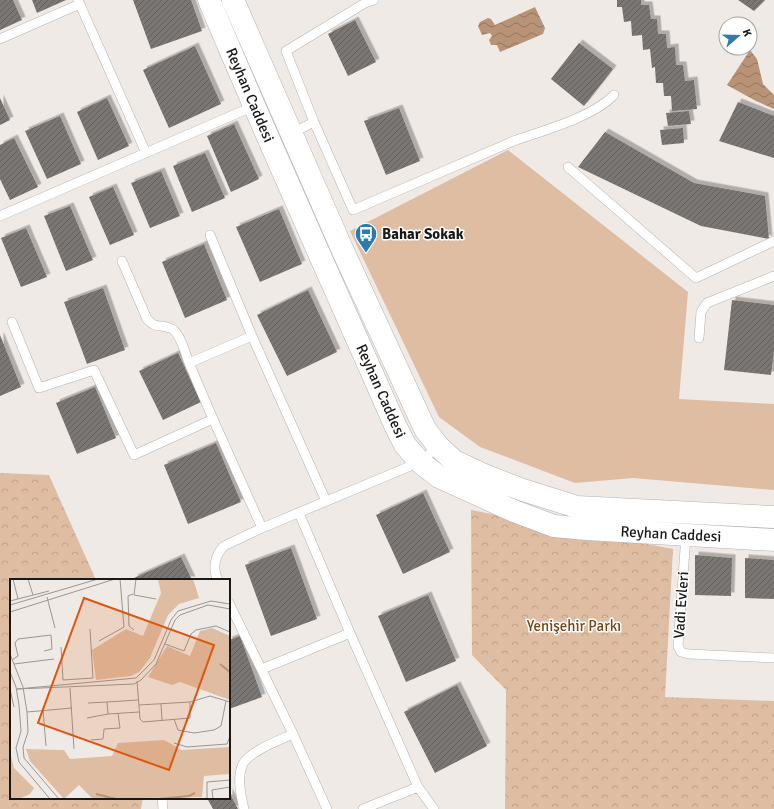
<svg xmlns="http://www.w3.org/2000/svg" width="774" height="809" font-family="Signika,sans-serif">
	<defs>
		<pattern id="park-crowns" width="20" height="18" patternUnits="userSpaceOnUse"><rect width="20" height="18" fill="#dfbda3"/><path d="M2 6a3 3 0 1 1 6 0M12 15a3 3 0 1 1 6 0" fill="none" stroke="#bfa28c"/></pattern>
		<pattern id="water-waves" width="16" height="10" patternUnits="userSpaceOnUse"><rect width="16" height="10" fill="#b89375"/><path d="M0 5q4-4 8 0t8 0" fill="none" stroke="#95775f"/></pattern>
		<pattern id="building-hatch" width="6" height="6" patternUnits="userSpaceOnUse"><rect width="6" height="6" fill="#7a7673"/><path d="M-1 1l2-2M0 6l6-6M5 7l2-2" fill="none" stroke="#63605d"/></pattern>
		<filter id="shadow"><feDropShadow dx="3.5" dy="-3.5" stdDeviation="0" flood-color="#0004"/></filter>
	</defs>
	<rect width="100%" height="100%" fill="#efeae6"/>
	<path fill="#dfbda3" d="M 508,150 L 688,292 L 679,399 L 774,404 L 774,490 L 633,478 L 575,483 L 480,447 L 439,417 L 350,231 Z"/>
	<path fill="url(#park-crowns)" d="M 0,473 L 49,475 L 96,580 L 11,580 L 11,798 L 143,798 L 141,809 L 0,809 Z
		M 471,510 L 673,549 L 665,697 L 774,701 L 774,809 L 505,809 L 506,690 L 472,655 Z"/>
	<path fill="url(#water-waves)" d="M 535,7 L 545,28 L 543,34 L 500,52 L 497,45 L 491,45 L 489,40 L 492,36 L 490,33 L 482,35 L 478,26 L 480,22 L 488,18 L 491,19 L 495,25 Z
		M 750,50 L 757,59 L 763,84 L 774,95 L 774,109 L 756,101 L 727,85 Z"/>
	<path fill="url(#building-hatch)" filter="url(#shadow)" d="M 0,0 L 13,0 L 22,20 L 0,30 Z
		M 32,0 L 66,0 L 37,13 Z
		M 133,0 L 191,0 L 202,31 L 151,49 Z
		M 617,0 L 641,0 L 641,5 L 649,5 L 651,19 L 657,19 L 658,34 L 666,34 L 667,48 L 675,47 L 676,65 L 683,65 L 685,81 L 694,80 L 697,109 L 672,111 L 671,96 L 664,96 L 663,83 L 656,83 L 655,67 L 652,68 L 650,49 L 643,50 L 642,35 L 632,36 L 631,21 L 624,22 L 622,7 L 617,7 Z
		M 738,0 L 765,0 L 754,11 Z
		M 355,20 L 376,62 L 348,76 L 328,34 Z
		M 579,43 L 613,69 L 584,106 L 551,79 Z
		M 195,46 L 221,104 L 169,128 L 143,70 Z
		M 0,98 L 10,120 L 0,125 Z
		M 107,98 L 129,146 L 98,160 L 77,112 Z
		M 738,102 L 774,116 L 774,158 L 719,141 Z
		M 399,108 L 420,161 L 386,175 L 364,121 Z
		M 689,111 L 691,124 L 668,126 L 666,113 Z
		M 60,116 L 81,164 L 47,179 L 25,131 Z
		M 234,124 L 259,179 L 231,192 L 207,136 Z
		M 683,128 L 684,143 L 662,145 L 660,130 Z
		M 605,132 L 694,183 L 765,196 L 769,239 L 701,226 L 578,167 Z
		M 14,138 L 38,187 L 10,200 L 0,179 L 0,145 Z
		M 205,153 L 225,198 L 192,212 L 173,166 Z
		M 161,171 L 180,216 L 150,228 L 131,183 Z
		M 113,187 L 134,235 L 110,245 L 89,197 Z
		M 70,206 L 93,260 L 66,271 L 44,216 Z
		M 279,209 L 302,264 L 260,282 L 236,227 Z
		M 26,228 L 47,277 L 21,287 L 1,238 Z
		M 204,244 L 227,300 L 185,318 L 162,262 Z
		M 103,288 L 125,350 L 87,364 L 64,302 Z
		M 308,290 L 337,352 L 287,376 L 257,315 Z
		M 732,300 L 774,305 L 774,351 L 771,375 L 724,370 Z
		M 0,335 L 21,387 L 0,396 Z
		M 178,353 L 201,402 L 163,420 L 139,371 Z
		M 95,387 L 116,438 L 77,454 L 56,403 Z
		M 216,443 L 241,502 L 188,524 L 164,465 Z
		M 423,493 L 450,552 L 403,574 L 376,515 Z
		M 291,548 L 317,619 L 271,636 L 245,565 Z
		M 695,555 L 732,558 L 731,596 L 695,595 Z
		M 181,557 L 192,580 L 135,580 L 134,578 Z
		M 745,558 L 774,560 L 774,599 L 745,598 Z
		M 428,595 L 456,661 L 406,682 L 378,616 Z
		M 240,636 L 262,697 L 229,709 L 229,640 Z
		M 457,685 L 487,746 L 435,773 L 404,712 Z
		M 229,792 L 238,809 L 213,809 L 207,798 L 229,798 Z"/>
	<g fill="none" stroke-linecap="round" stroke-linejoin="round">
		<g stroke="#b5b0ad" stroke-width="10">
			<path id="service" d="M 78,0 L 146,153
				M 374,0 L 365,3 L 286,51 L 314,122 L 353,210 L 516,140 C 545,130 593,117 614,95
				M 0,39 L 80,4
				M 292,133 L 314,122
				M 568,167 L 696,278 L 774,241
				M 0,216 L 254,106
				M 210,235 L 252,336
				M 122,261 L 147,319 C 156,329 159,324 170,328 C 180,331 185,353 189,363
				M 12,322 L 39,388 L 94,370 L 134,455 L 213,419
				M 699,338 L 701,312 L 707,303 L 774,276
				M 299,513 L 350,633 L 418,787
				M 262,528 L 213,419 L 189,363 L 252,336 L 326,501
				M 686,535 L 678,646 L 681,652 L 689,654 L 774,658
				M 218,580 C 212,569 215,555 224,546 L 262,528 L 420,462 L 438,446
				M 229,603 L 293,734 L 327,809
				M 262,669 L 350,633
				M 162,798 L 163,809
				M 244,809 C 241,796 237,779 242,766 C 247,752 280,740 293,734
				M 363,809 L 418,787 L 434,809"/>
		</g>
		<g stroke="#b5b0ad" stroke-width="23">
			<path id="primary" d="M 209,0 C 269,143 333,284 395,425 L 405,445 L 420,462 L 439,477 L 514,511 L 554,526 L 587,529 L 774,540
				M 233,0 L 343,251 L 425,429 L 438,446 L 454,461 L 484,475 L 523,490 L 577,507 L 774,517"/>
		</g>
		<use href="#service" stroke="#fff" stroke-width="9"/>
		<use href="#primary" stroke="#fff" stroke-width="22"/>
	</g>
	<defs>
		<g id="bus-pin" transform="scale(1.15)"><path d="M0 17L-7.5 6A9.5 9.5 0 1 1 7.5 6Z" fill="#2b7cad" stroke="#fff"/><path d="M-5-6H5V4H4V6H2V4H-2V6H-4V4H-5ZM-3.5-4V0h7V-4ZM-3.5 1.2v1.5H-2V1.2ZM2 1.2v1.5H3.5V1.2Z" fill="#fff"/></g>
	</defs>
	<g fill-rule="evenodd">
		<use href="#bus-pin" x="366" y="234"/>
	</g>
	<g text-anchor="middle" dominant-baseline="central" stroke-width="3" stroke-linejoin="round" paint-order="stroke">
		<g font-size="15" fill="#1a1917" stroke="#fff">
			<text transform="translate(250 95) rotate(67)">Reyhan Caddesi</text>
			<text transform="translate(381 391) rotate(66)">Reyhan Caddesi</text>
			<text transform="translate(671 534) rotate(3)">Reyhan Caddesi</text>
			<text transform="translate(681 605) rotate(-86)">Vadi Evleri</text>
		</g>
		<g font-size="15" font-weight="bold" fill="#1a1917" stroke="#fff" text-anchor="start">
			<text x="382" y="234">Bahar Sokak</text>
		</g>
		<g font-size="15" fill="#774515" stroke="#fff">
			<text x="574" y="626">Yenişehir Parkı</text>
		</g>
	</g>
	<g transform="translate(10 579)">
		<rect width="220" height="220" fill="#efeae6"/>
		<path d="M 148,0 L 183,0 L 189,19 L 169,25 L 158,36 L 140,79 L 129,93 L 121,97 L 86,101 L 82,71 L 116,50 L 133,57 L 151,14 ZM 1,177 L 4,189 L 24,209 L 20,215 L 9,220 L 0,220 Z" fill="#dfbda3"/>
		<path d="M 202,49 L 220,57 L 220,121 L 170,103 L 162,106 L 138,98 L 157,67 L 180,77 L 190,52 ZM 154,161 L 172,171 L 219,168 L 220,165 L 220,195 L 194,197 L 192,218 L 83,220 L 69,206 L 54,220 L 20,182 L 16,170 L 54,171 L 60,180 L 102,177 L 108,164 Z" fill="#dfbda3"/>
		<path fill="none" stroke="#b89375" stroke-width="2" d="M 210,85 L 220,93M 86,215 L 106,220M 148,220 L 179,217 L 185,214"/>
		<path fill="none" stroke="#9a9693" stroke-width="1" d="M 3,0 L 8,20M 18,0 L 23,16M 126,0 L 124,16 L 146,20M 123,15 L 118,17 L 119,47 L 124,51M 37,18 L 45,49M 0,22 L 39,12M 0,26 L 88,0M 0,33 L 105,0M 89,62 L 114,48 L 110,0M 155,65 L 174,72 L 181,55 L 186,51 L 206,47 L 220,53M 51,68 L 53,101 L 83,99 L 80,50M 0,75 L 13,108 L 17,133 L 18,153 L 13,168 L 14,179 L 49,220M 2,81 L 8,77 L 5,64 L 8,60 L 41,56 L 42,70 L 34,72M 4,85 L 44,80M 0,93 L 6,108 L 9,126 L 11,152 L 6,169 L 9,183 L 40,220M 127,102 L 130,140 L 133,143 L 180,139 L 180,123 L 200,117 L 220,123M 60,109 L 64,170M 0,110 L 4,128M 7,110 L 124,105 L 131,101 L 146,85 L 165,41 L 170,36 L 198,26 L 220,30M 7,110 L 126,99 L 144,81 L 161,41 L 168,32 L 201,22 L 220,25M 128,121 L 97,123 L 98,135 L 129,133M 78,124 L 97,123M 151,125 L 152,141M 129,126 L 180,123M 33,131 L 36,167M 17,133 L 62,129M 77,139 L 98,135M 164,140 L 168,151 L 184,154 L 204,151 L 211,147 L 216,122M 81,161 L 93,160 L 94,150 L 110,149 L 108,134M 164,164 L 177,168 L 217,165 L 220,157M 197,220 L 197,203 L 220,201M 203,220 L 202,211 L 220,208"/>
		<path fill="#de560d" fill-opacity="0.15" stroke="#de560d" stroke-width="2" d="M 74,19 L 204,66 L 159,191 L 28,144 Z"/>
		<rect width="220" height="220" fill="none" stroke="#1a1917" stroke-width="2"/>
	</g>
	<g transform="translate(738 36) rotate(70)"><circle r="19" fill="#ffffff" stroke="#a3a3a2"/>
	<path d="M0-3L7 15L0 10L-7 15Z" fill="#2b7cad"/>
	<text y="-6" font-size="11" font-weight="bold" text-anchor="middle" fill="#1a1917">K</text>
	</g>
</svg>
